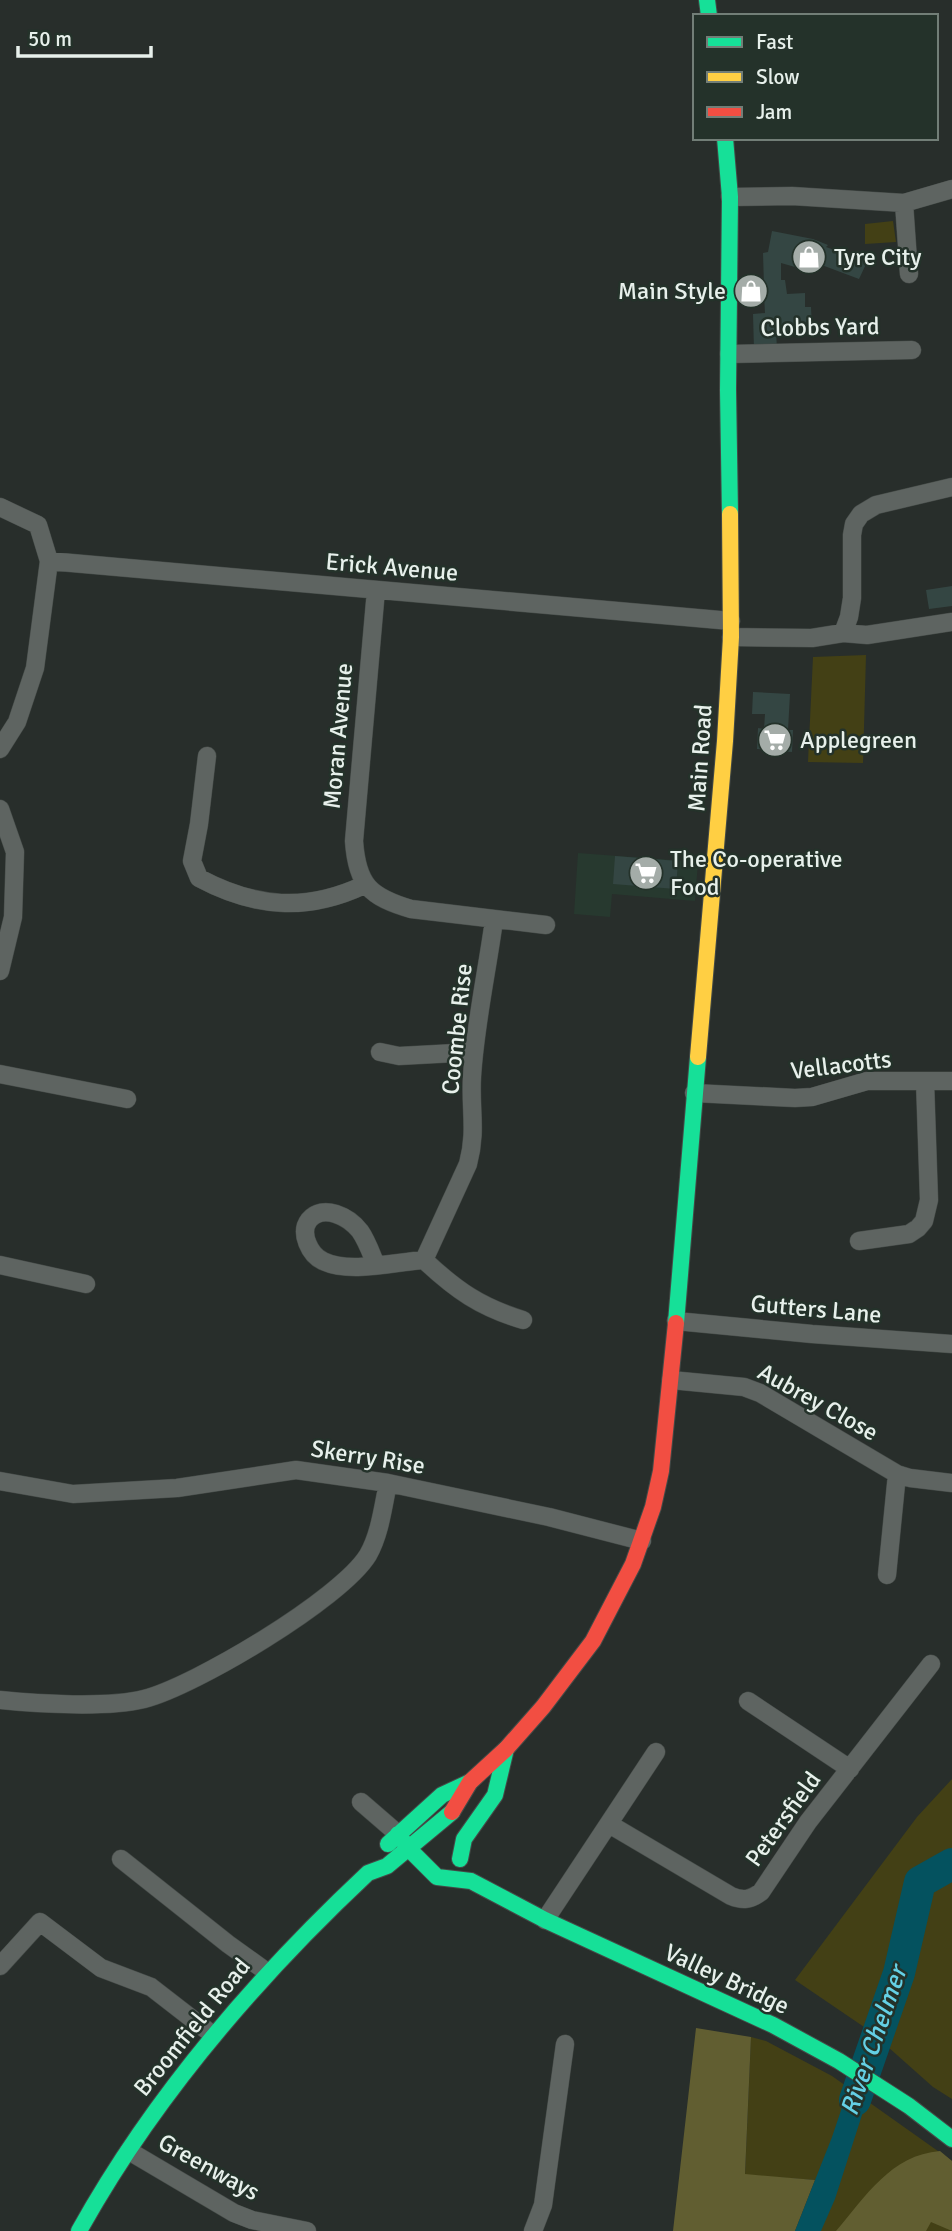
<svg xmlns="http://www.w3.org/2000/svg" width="952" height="2231" font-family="Signika,sans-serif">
	<rect width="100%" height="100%" fill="#282e2b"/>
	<path fill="#27392f" d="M 578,853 L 698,862 L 695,901 L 612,894 L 610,917 L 574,914 Z"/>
	<path fill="#434015" d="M 893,221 L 896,242 L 865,244 L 865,224 Z
		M 866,655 L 863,763 L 808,762 L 813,657 Z
		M 952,1779 L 952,2099 L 933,2087 L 870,2031 L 795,1980 L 917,1817 Z
		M 751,2037 L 766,2041 L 832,2076 L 952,2161 L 952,2231 L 795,2231 L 815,2180 L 745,2175 Z"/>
	<path fill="#615e31" d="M 696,2028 L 751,2037 L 745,2174 L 815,2180 L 795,2231 L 673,2231 Z
		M 940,2151 L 952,2161 L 952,2231 L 931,2222 L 926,2231 L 836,2231 C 866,2196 891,2155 940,2151 Z"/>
	<path fill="#04525f" d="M 860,2054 L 878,2065 L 835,2199 L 821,2231 L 795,2231 L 832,2137 Z"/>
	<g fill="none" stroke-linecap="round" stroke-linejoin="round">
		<path stroke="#04525f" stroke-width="32" d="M 855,2100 L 899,1973 L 920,1882 L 952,1864"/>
	</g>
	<path fill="#344643" d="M 772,231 L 813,239 L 828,245 L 826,247 L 867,262 L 859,279 L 819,264 L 816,273 L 781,263 L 781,280 L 785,280 L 787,294 L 805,293 L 805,307 L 811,307 L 812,330 L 776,331 L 777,349 L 754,350 L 753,314 L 765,313 L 764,295 L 748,295 L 747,287 L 764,286 L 763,253 L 768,252 Z
		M 952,586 L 952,606 L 929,609 L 926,590 Z
		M 753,692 L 790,694 L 788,730 L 793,730 L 792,752 L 757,749 L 758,728 L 764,729 L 765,714 L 752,714 Z
		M 615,856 L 678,861 L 676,889 L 613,884 Z"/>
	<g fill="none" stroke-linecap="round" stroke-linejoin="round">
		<g stroke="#444a47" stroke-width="19">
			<path id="street" d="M 730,197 L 792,196 L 904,203 L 952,189
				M 904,203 L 909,274
				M 729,354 L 912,350
				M 0,507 L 38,525 L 49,561 L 35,668 L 17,722 L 0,749
				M 49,561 L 731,621
				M 376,590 L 354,841 C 357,885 370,897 411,909 L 546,925
				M 843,633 L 867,635 L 952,622
				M 731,637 L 812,638 L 843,633 L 849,617 L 852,598 L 852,535 L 854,524 L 861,514 L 876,505 L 952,487
				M 207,756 L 199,824 L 192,861 L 199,878 C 255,908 307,912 364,885
				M 0,809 L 15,852 L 13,917 L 0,971
				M 494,920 C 487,972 475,1025 472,1077 C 470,1109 477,1131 468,1164 L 424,1260 C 456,1290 480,1307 523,1320
				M 380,1052 L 399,1056 L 474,1052
				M 0,1074 L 127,1099
				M 694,1093 L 795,1098 L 812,1097 L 867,1081 L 952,1081
				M 859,1241 L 909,1234 L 918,1228 L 924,1221 L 929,1200 L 925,1081
				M 0,1265 L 86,1284
				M 376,1265 C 371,1253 367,1241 360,1231 C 349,1217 323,1203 309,1220 C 299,1233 310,1255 323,1261 C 349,1274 395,1262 424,1260
				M 676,1321 L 812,1334 L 952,1344
				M 671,1380 L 744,1387 L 760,1393 L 897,1474 L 910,1478 L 952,1483
				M 0,1481 L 73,1494 L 177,1488 L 296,1470 L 388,1483 L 549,1517 L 642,1541
				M 887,1575 L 897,1474
				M 0,1700 C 39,1704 108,1708 144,1699 C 195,1686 341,1599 368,1555 C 380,1534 383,1507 388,1483
				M 748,1701 L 850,1769
				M 361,1802 L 398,1834
				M 609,1824 L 731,1896 C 743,1901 750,1900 761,1892 L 808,1822 L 931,1664
				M 121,1859 L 228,1944 L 267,1972
				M 545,1920 L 656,1752
				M 0,1966 L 40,1922 L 101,1968 L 151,1987 L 213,2035
				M 129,2151 L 234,2213 L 252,2220 L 307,2231
				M 533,2231 L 543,2205 L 565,2044"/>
		</g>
		<g stroke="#444a47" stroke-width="18">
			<path id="fast" d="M 707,0 L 709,16
				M 725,138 L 730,197 L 728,390 L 730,514
				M 676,1323 L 698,1057
				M 398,1834 L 409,1849 L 437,1877 L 471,1881 L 545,1920 L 773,2025 L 839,2061 L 909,2106 L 952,2139
				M 388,1844 L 442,1795 L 470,1782
				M 460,1859 L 464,1839 L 495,1795 L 506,1749
				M 79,2231 C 154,2096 256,1978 368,1873 L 387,1866 L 452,1812"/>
		</g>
		<g stroke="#444a47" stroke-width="18">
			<path id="slow" d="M 698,1057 L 725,741 L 731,637 L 730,514"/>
		</g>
		<g stroke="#444a47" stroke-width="18">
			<path id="jam" d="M 452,1812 L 470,1782 L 506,1749 L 543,1707 L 593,1641 L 633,1564 L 653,1507 L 661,1471 L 676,1323"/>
		</g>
		<use href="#street" stroke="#5e6461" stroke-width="18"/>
		<use href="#fast" stroke="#16e098" stroke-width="16"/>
		<use href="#slow" stroke="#ffcf43" stroke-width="16"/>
		<use href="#jam" stroke="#f24e42" stroke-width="16"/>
	</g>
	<defs>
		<g id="shop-disc" transform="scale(1.75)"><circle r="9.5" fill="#a4aca8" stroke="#24322a"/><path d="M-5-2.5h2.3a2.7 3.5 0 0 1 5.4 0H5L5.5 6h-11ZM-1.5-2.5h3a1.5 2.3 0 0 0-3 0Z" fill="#fff"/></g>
		<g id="supermarket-disc" transform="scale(1.75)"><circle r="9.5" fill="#a4aca8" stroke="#24322a"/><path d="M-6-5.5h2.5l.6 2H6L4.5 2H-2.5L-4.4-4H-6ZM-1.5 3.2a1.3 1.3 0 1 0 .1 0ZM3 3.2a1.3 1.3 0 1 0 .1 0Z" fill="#fff"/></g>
	</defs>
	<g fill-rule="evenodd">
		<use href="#shop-disc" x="809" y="257"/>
		<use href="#shop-disc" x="751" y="291"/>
		<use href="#supermarket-disc" x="775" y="740"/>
		<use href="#supermarket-disc" x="646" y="873"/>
	</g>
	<g text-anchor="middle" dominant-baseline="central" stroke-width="5" stroke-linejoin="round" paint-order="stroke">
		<g font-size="24" fill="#e7f0eb" stroke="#24322a" text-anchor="start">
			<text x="834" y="257">Tyre City</text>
			<text x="726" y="291" text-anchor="end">Main Style</text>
			<text x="800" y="740">Applegreen</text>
			<text x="670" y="859">The Co-operative<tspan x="670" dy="28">Food</tspan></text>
		</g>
		<g font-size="24" fill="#e7f0eb" stroke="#24322a">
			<text transform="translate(820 327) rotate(-1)">Clobbs Yard</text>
			<text transform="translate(392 567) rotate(5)">Erick Avenue</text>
			<text transform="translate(338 736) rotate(-85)">Moran Avenue</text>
			<text transform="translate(700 758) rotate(-86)">Main Road</text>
			<text transform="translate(457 1029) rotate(-84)">Coombe Rise</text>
			<text transform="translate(841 1065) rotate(-7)">Vellacotts</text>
			<text transform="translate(816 1309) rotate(5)">Gutters Lane</text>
			<text transform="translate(818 1402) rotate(29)">Aubrey Close</text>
			<text transform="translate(368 1457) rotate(9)">Skerry Rise</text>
			<text transform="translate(783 1819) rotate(-54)">Petersfield</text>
			<text transform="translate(727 1979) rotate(25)">Valley Bridge</text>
			<text transform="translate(192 2027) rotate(-51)">Broomfield Road</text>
			<text transform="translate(209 2167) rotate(29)">Greenways</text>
		</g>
		<g font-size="26" font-style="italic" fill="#64d0e5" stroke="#24322a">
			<text transform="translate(874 2041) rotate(-71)">River Chelmer</text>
		</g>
	</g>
	<rect x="693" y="14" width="245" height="126" fill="#24322a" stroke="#727e77" stroke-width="2"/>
	<rect x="707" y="37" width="35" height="10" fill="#16e098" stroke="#727e77" stroke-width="2"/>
	<text x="756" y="49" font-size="21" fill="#e7f0eb">Fast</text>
	<rect x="707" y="72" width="35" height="10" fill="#ffcf43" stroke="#727e77" stroke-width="2"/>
	<text x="756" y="84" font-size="21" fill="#e7f0eb">Slow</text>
	<rect x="707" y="107" width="35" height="10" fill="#f24e42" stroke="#727e77" stroke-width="2"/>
	<text x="756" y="119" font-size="21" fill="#e7f0eb">Jam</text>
	<path d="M18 46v10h133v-10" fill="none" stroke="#e7f0eb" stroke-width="3.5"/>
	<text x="28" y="46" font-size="21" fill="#e7f0eb" stroke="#24322a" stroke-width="5" paint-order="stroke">50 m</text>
</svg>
